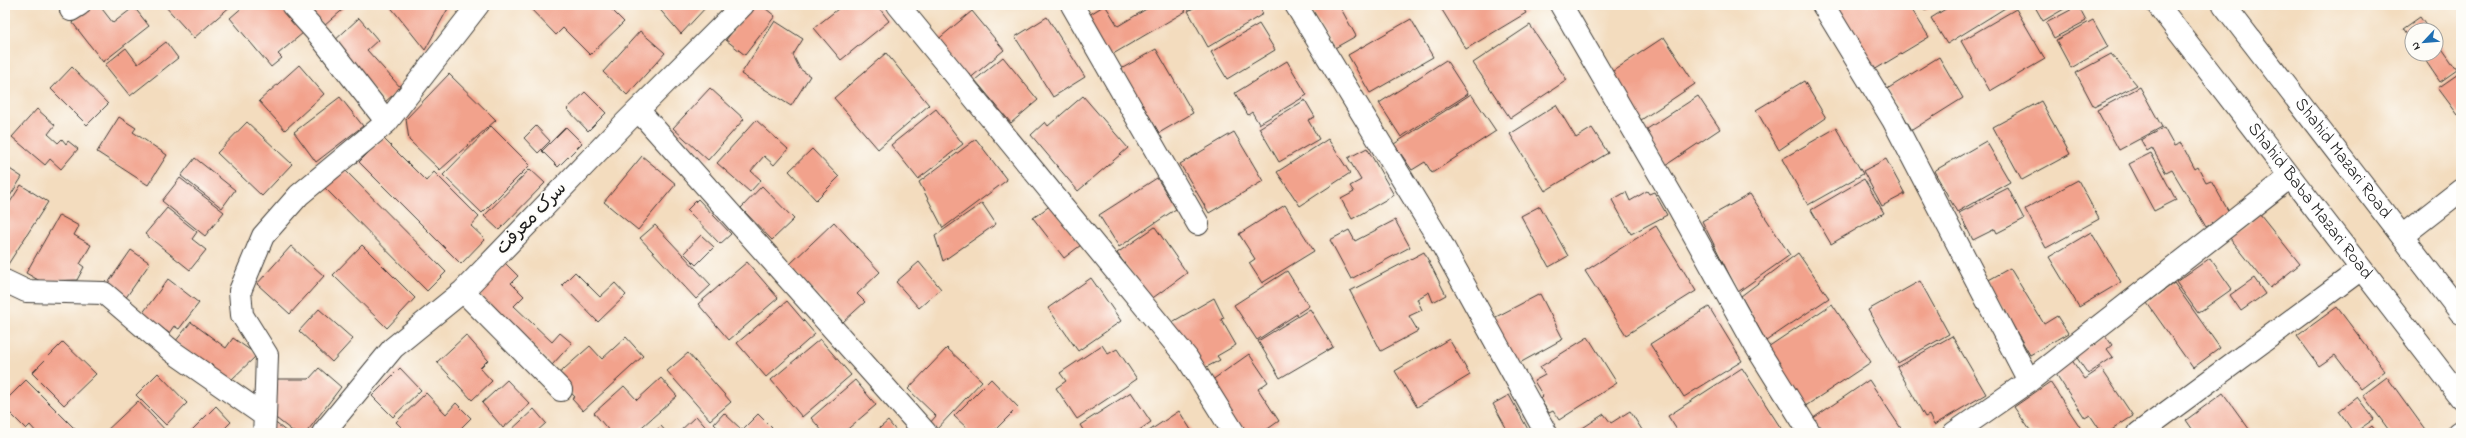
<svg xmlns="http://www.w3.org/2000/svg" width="2466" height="438" font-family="'Indie Flower','Playpen Sans Arabic',sans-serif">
	<rect width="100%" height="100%" fill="#fdfcf7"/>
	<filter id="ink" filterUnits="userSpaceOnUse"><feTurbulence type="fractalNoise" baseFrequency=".025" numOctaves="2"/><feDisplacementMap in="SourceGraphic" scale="8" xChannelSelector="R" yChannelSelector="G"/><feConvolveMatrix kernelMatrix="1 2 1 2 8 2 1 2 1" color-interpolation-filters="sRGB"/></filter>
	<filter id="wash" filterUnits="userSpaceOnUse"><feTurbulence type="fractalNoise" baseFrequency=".012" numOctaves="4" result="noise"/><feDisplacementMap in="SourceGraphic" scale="16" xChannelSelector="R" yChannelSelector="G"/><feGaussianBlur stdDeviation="0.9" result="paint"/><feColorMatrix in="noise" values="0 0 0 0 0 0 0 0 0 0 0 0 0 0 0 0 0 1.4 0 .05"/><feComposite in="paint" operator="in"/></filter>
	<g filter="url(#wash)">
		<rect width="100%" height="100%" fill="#f3dcbe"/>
		<g id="blocks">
			<path fill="#f2a28c" d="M 94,5 L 99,5 L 113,23 L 134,7 L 149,26 L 103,62 L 72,22 Z
				M 164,5 L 232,5 L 194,38 Z
				M 245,5 L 288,5 L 303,33 L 278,54 L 282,58 L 271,67 L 230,18 Z
				M 305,5 L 348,5 L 324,26 Z
				M 389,5 L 450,5 L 425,50 Z
				M 527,5 L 607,5 L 624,22 L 590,55 L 563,28 L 556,35 Z
				M 656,5 L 708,5 L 681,34 Z
				M 752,5 L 761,5 L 775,16 L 745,55 L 726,40 Z
				M 843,5 L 877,5 L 889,21 L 841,60 L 814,28 Z
				M 1105,5 L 1118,26 L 1153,5 L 1182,5 L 1186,11 L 1108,57 L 1084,18 Z
				M 1199,5 L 1258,5 L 1263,14 L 1208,47 L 1188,11 Z
				M 1309,5 L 1339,5 L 1356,36 L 1333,49 Z
				M 1439,5 L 1521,5 L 1526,13 L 1466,49 Z
				M 1835,5 L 1909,5 L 1929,37 L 1874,70 Z
				M 1922,5 L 1933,5 L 1925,10 Z
				M 1952,5 L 2010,5 L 1947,44 L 1931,18 Z
				M 2034,5 L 2071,5 L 2043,21 Z
				M 2078,6 L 2086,21 L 2054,38 L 2046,23 Z
				M 2016,9 L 2045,59 L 1990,91 L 1961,41 Z
				M 972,11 L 1004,50 L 968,80 L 936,41 Z
				M 1047,17 L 1085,77 L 1053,97 L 1015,37 Z
				M 2420,17 L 2429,30 L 2412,30 L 2412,42 L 2403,29 Z
				M 359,18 L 378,40 L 367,50 L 401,88 L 385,102 L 332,43 Z
				M 1411,19 L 1433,57 L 1370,93 L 1348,55 Z
				M 2093,20 L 2108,47 L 2071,68 L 2056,40 Z
				M 775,21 L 803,39 L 793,55 L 800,69 L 810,76 L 791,106 L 741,74 Z
				M 1259,24 L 1275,50 L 1227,79 L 1211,52 Z
				M 1530,25 L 1567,80 L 1510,118 L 1473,63 Z
				M 640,31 L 665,53 L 627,95 L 603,72 Z
				M 1664,37 L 1695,84 L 1641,120 L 1610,73 Z
				M 2436,40 L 2457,70 L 2440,82 L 2421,54 L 2436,54 Z
				M 166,42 L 178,58 L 130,96 L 105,65 L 126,48 L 138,64 Z
				M 1156,49 L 1193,113 L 1159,133 L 1121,69 Z
				M 886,53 L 929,105 L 878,149 L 834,98 Z
				M 2111,54 L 2137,85 L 2094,107 L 2076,73 Z
				M 1003,57 L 1038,100 L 1011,123 L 975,80 Z
				M 1939,57 L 1963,98 L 1912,130 L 1887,89 Z
				M 1446,60 L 1468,94 L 1401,137 L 1379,103 Z
				M 1287,61 L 1307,95 L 1259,124 L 1252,112 L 1248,115 L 1235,93 Z
				M 299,65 L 324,94 L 285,130 L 259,101 Z
				M 72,67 L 108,104 L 87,125 L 51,89 Z
				M 2461,72 L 2461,113 L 2458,115 L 2438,88 Z
				M 449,74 L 496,120 L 440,170 L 409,140 L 406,119 Z
				M 1804,81 L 1826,118 L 1779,150 L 1756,110 Z
				M 2140,87 L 2162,127 L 2119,150 L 2097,110 Z
				M 710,88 L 744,119 L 708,160 L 673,128 Z
				M 585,92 L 606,113 L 588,131 L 567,109 Z
				M 1471,94 L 1496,131 L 1432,173 L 1425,162 L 1412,170 L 1394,144 Z
				M 1083,96 L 1128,148 L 1078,191 L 1031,135 L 1045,122 L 1048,126 Z
				M 1698,96 L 1720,129 L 1666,165 L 1644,131 Z
				M 340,97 L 363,126 L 316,162 L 294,132 Z
				M 1305,100 L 1315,117 L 1308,120 L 1319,139 L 1279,162 L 1259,128 Z
				M 2041,101 L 2070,154 L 2022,180 L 1993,127 Z
				M 1556,105 L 1576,138 L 1592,128 L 1608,153 L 1545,191 L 1510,134 Z
				M 37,109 L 55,125 L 48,134 L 58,143 L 62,139 L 66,144 L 68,141 L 78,149 L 61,169 L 50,159 L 45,165 L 12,137 Z
				M 936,109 L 963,144 L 918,179 L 891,145 Z
				M 119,117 L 136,128 L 133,132 L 167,155 L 148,185 L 97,152 Z
				M 756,120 L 788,149 L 774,165 L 764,156 L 751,171 L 761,180 L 750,192 L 717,163 Z
				M 247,122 L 292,164 L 262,196 L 217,153 Z
				M 491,126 L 530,165 L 482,213 L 443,175 Z
				M 536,126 L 550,141 L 538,153 L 524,138 Z
				M 566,127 L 582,143 L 558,167 L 542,151 Z
				M 1836,128 L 1863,174 L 1808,205 L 1782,159 Z
				M 2164,128 L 2174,146 L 2181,143 L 2195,169 L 2198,167 L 2206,182 L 2211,180 L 2230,214 L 2206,227 L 2172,170 L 2166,173 L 2152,148 L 2147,151 L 2141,140 Z
				M 1234,132 L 1263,181 L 1209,213 L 1180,164 Z
				M 383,138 L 426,181 L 434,172 L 479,217 L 471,226 L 485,239 L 461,264 L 359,162 Z
				M 976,139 L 1007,180 L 943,228 L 919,182 Z
				M 1328,139 L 1350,173 L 1300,206 L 1277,172 Z
				M 1986,141 L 2010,182 L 1957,212 L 1934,171 Z
				M 1367,148 L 1394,195 L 1352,219 L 1341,199 L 1354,192 L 1350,186 L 1361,180 L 1348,158 Z
				M 812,149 L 839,177 L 816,200 L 789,171 Z
				M 2151,153 L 2176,200 L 2154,211 L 2129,164 Z
				M 642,156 L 676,184 L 638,230 L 604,202 Z
				M 195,158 L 235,190 L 222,208 L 181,176 Z
				M 1886,159 L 1905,194 L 1882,206 L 1863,171 Z
				M 5,166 L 22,177 L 5,204 Z
				M 343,168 L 446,272 L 427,291 L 324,187 Z
				M 530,169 L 545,183 L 499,230 L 484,216 Z
				M 180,178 L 224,212 L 205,236 L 162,201 Z
				M 1157,178 L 1176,209 L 1119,247 L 1099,215 Z
				M 1864,179 L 1884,213 L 1831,244 L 1811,210 Z
				M 2078,180 L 2099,219 L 2046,248 L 2025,209 Z
				M 21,185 L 48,202 L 5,269 L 5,210 Z
				M 762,186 L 794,219 L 772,240 L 741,208 Z
				M 2008,188 L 2024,219 L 1997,233 L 1995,229 L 1973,240 L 1959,213 Z
				M 1647,191 L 1649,194 L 1654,192 L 1667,215 L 1631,234 L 1612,200 L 1626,192 L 1630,201 Z
				M 1750,194 L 1790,255 L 1738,292 L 1702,221 Z
				M 698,199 L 731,234 L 720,244 L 687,210 Z
				M 982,203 L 996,224 L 943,261 L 935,236 Z
				M 1051,205 L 1081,245 L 1064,258 L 1033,218 Z
				M 1285,205 L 1314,251 L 1262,283 L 1249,263 L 1255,259 L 1239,234 Z
				M 1540,206 L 1568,256 L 1549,267 L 1521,216 Z
				M 167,208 L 197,232 L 192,239 L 206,250 L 190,270 L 145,234 Z
				M 2260,214 L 2300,264 L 2270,288 L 2230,238 Z
				M 59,215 L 79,226 L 74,235 L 91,245 L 80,264 L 84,267 L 77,280 L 40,281 L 26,273 Z
				M 1395,220 L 1410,247 L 1351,279 L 1330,240 L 1349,230 L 1355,241 Z
				M 834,222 L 880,272 L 857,294 L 865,302 L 843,322 L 789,265 Z
				M 655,225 L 711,285 L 696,299 L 640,238 Z
				M 1656,226 L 1696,291 L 1626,335 L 1585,271 Z
				M 1155,227 L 1187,273 L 1150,300 L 1117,253 Z
				M 2091,232 L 2121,282 L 2079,307 L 2049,257 Z
				M 701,235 L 714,247 L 696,265 L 684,253 Z
				M 362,245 L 415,298 L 387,328 L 333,275 Z
				M 291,246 L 324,276 L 290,314 L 257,284 Z
				M 131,250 L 150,263 L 125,299 L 106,286 Z
				M 1424,252 L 1446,295 L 1433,302 L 1429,292 L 1417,299 L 1422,310 L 1409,316 L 1418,331 L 1381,351 L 1350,291 Z
				M 1798,253 L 1829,298 L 1766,341 L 1741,296 Z
				M 2210,258 L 2232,289 L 2198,313 L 2176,282 Z
				M 747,262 L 778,298 L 729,340 L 698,304 Z
				M 919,262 L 941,289 L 919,308 L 896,282 Z
				M 505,263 L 518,276 L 511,283 L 524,296 L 514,306 L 552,342 L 560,333 L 572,343 L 552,365 L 477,292 Z
				M 2010,268 L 2044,324 L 2057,316 L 2068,333 L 2030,355 L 1987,281 Z
				M 1287,271 L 1309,306 L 1257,340 L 1234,305 Z
				M 575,272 L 600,297 L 615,283 L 626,295 L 598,322 L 562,285 Z
				M 1091,278 L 1121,321 L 1078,351 L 1048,308 Z
				M 2254,278 L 2265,294 L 2241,311 L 2230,295 Z
				M 168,279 L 199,303 L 179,329 L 174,326 L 169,333 L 142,314 Z
				M 1920,281 L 1949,334 L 1898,363 L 1868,310 Z
				M 2174,283 L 2220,348 L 2193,368 L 2147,303 Z
				M 1540,294 L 1563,339 L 1516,365 L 1492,319 Z
				M 1214,298 L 1224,318 L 1221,319 L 1236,345 L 1217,356 L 1220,360 L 1199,371 L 1167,325 Z
				M 787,301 L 815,334 L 766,377 L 737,343 Z
				M 1832,304 L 1871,362 L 1804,407 L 1765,349 Z
				M 1709,307 L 1742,361 L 1684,397 L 1650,344 Z
				M 2337,307 L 2385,371 L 2361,389 L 2335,355 L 2319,366 L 2297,336 Z
				M 319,309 L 353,339 L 332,362 L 299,331 Z
				M 1310,309 L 1333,347 L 1280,378 L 1258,341 Z
				M 191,322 L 226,348 L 233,338 L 257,355 L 229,382 L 175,342 Z
				M 466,335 L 488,360 L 480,368 L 492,381 L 472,400 L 437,362 Z
				M 2105,335 L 2112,345 L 2107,349 L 2113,357 L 2088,374 L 2075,355 Z
				M 1952,336 L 1986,394 L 1934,425 L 1929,415 L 1925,417 L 1897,367 Z
				M 626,337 L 643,356 L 583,411 L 572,399 L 575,397 L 556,376 L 590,346 L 602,359 Z
				M 1588,337 L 1617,383 L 1559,420 L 1553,411 L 1549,413 L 1540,399 L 1543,396 L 1534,381 L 1545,375 L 1540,367 Z
				M 820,339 L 851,375 L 802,417 L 771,380 Z
				M 1449,339 L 1470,375 L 1417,407 L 1395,371 Z
				M 63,342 L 96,374 L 64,405 L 32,373 Z
				M 1102,345 L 1108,354 L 1117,349 L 1137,379 L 1077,419 L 1056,388 L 1066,381 L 1060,373 Z
				M 947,348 L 982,381 L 936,430 L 929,424 L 936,416 L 908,389 Z
				M 688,353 L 731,402 L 710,420 L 667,371 Z
				M 1249,354 L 1268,382 L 1258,389 L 1279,421 L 1262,433 L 1241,433 L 1208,383 Z
				M 2071,359 L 2085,379 L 2101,368 L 2133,416 L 2107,433 L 2102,433 L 2090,415 L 2085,418 L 2054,371 Z
				M 319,368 L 341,387 L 306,433 L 295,433 L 272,415 L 271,379 L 309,379 Z
				M 400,368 L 421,390 L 393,417 L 372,396 Z
				M 1742,368 L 1784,433 L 1679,433 L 1668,416 Z
				M 158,373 L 187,403 L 166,425 L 136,395 Z
				M 2387,377 L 2427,432 L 2425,433 L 2391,433 L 2363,395 Z
				M 661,378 L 677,396 L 635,433 L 611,433 L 594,413 L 624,386 L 637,400 Z
				M 991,379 L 1018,407 L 992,433 L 964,433 L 968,429 L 954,416 Z
				M 26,380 L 75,429 L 71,433 L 37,433 L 30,425 L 26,429 L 5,408 L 5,401 Z
				M 507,380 L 530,404 L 503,428 L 482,403 Z
				M 855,380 L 876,405 L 843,433 L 824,433 L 811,418 Z
				M 1869,380 L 1904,433 L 1821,433 L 1812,419 Z
				M 2050,382 L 2084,433 L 2032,433 L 2014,407 Z
				M 1131,392 L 1151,422 L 1135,433 L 1085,433 L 1080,425 Z
				M 426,393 L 446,414 L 456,403 L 471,418 L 456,433 L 407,433 L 396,422 Z
				M 2223,393 L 2252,433 L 2195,433 L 2186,420 Z
				M 1509,395 L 1530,433 L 1509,433 L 1493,404 Z
				M 2357,397 L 2374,419 L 2354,433 L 2339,411 Z
				M 138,401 L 168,433 L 104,433 Z
				M 216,406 L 231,422 L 220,433 L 189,433 Z
				M 534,409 L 546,423 L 535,433 L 508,433 Z
				M 1179,411 L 1193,433 L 1146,433 Z
				M 1630,411 L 1644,433 L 1575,433 L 1604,414 L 1611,423 Z
				M 724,413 L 742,430 L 758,414 L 772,428 L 767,433 L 723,433 L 714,424 Z
				M 696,416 L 711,433 L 678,433 Z
				M 272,420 L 288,433 L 270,433 Z
				M 888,421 L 898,433 L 874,433 Z
				M 661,426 L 667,433 L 653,433 Z
				M 2372,426 L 2377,433 L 2363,433 Z"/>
		</g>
	</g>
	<g filter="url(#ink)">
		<use href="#blocks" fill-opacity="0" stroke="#3c3934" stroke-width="1"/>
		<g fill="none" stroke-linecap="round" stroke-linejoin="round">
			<g stroke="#3c3934" stroke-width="24">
				<path id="minor" d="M 292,5 L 319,35 L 387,122
					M 898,5 L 1187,358 L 1234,433
					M 1072,5 L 1198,224
					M 1296,5 L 1440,241 L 1546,433
					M 1561,5 L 1679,208 L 1755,345 L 1810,433
					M 1823,5 L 1893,120 L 2029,381
					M 71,10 L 79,5
					M 638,110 L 926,433
					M 2402,236 L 2461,190
					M 5,281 L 26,291 L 104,293 L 173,352 L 265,416 L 264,433
					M 463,291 L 561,390
					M 265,416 L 267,355 L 242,315 L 240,291 L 263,236 L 299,195 L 387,122 L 478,5
					M 323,433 L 393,348 L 463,291 L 626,122 L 743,5
					M 1954,433 L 2029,381 L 2290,177
					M 2139,433 L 2361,269
					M 2458,433 L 2461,431"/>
			</g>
			<g stroke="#3c3934" stroke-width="24">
				<g id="secondary">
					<path id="s1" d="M 2158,5 L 2461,398"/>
					<path id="s2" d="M 2224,5 L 2461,313"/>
				</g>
			</g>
			<use href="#minor" stroke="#fff" stroke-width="22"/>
			<use href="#secondary" stroke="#fff" stroke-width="22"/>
		</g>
	</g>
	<g text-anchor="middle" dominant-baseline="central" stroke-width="3.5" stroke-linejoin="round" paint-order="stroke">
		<g font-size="18" fill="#1c1c1c" stroke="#fdfcf7">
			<text stroke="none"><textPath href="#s2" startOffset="194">Shahid Mazari Road</textPath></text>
			<text stroke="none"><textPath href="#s1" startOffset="248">Shahid Baba Mazari Road</textPath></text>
			<text transform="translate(532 219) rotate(-46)">سرک معرفت</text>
		</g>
	</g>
	<rect width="2466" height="438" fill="none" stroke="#fdfcf7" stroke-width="20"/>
	<g transform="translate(2424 42) rotate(244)"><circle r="19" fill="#fdfcf7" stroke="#a3a29f"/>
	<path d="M0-3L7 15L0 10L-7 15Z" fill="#1f6fb2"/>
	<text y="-6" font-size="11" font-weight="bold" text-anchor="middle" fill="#1c1c1c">N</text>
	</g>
</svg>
